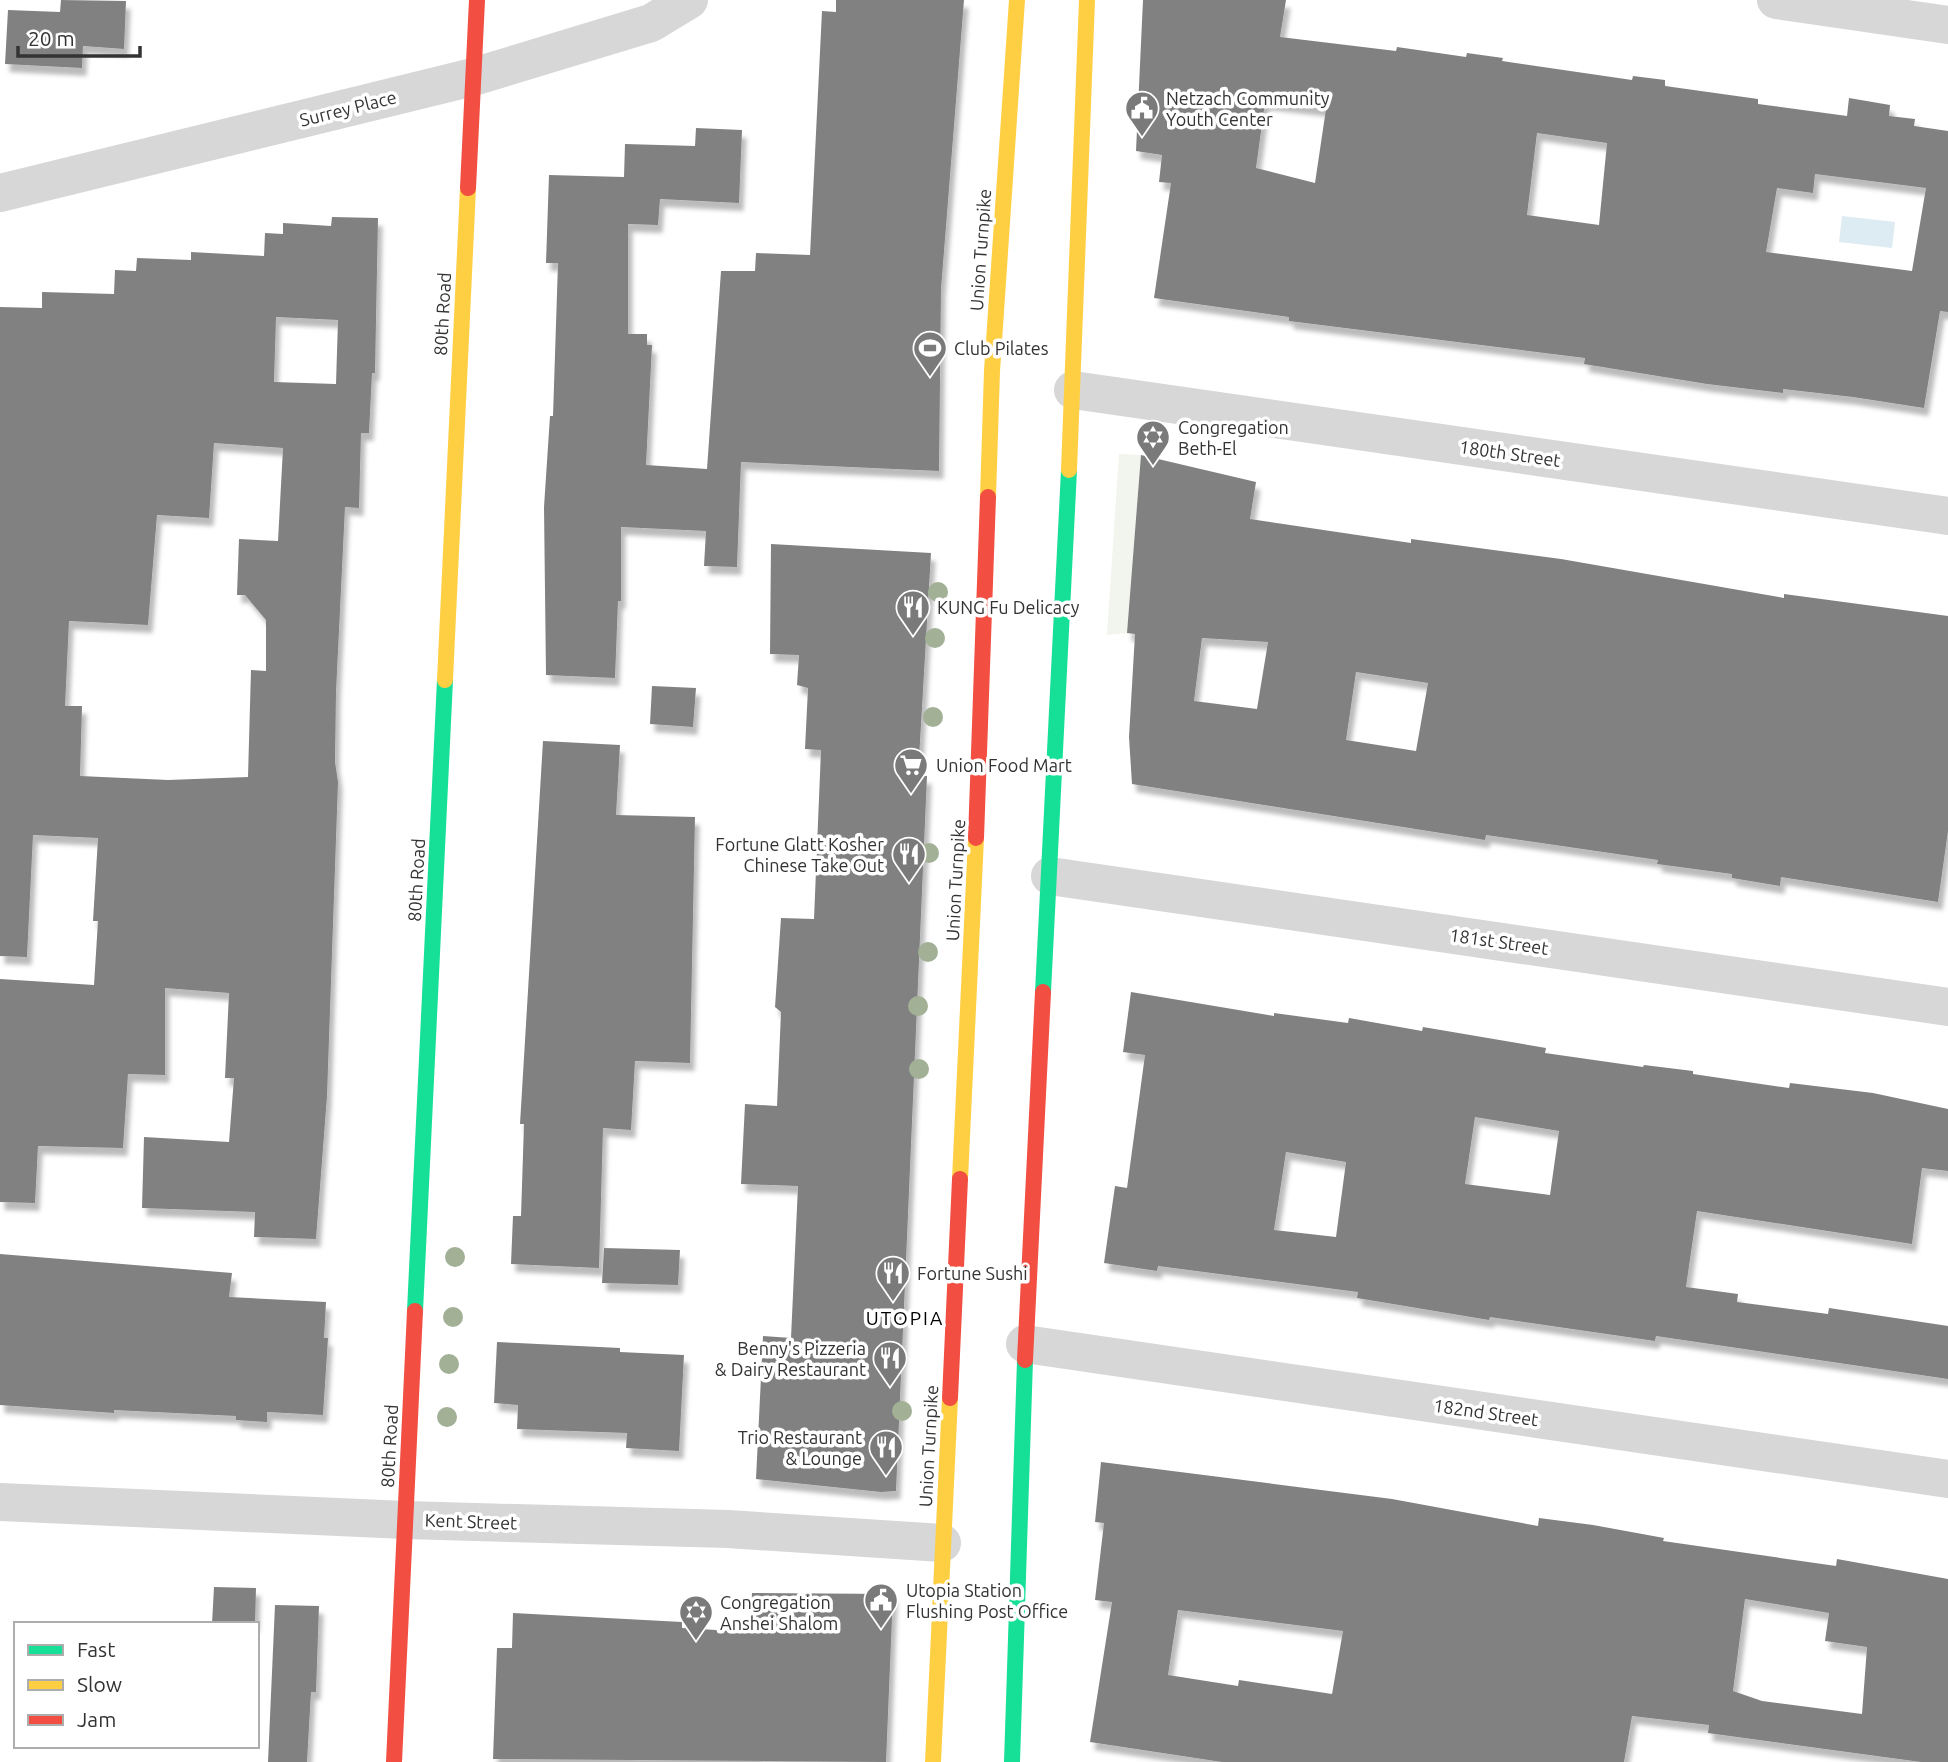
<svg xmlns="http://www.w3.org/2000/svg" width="1948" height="1762" font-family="Ubuntu,sans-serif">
	<defs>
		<filter id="shadow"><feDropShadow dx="4.5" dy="8" stdDeviation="2" flood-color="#0004"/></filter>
	</defs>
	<rect width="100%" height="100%" fill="#fff"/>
	<path fill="#f1f5ed" d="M 1119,454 L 1141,455 L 1127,633 L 1107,635 Z"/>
	<path fill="#ddebf3" d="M 1842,216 L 1895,222 L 1892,248 L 1839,242 Z"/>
	<path fill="#818181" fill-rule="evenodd" filter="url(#shadow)" d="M 61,0 L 126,1 L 124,49 L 83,46 L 82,68 L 5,64 L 8,10 L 60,12 Z
		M 836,0 L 964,0 L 941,289 L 939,471 L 741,462 L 737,567 L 704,566 L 706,531 L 621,527 L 621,601 L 618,601 L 615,678 L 546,675 L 544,507 L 550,416 L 553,416 L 558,263 L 546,263 L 549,175 L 624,177 L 625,144 L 695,146 L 696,128 L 742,130 L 739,203 L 660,199 L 658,225 L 628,224 L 628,334 L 647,334 L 647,345 L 652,345 L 646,465 L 707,469 L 721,271 L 755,271 L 756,253 L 810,255 L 822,11 L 836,12 Z
		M 1143,0 L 1286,0 L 1280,37 L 1396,51 L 1397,47 L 1466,57 L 1467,53 L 1503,58 L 1502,61 L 1632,80 L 1633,76 L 1665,80 L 1665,86 L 1758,99 L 1758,104 L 1847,116 L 1849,98 L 1890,105 L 1889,116 L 1915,119 L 1914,126 L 1948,131 L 1948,312 L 1940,311 L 1924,408 L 1853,397 L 1783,389 L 1783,393 L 1707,384 L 1584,364 L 1585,358 L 1289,321 L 1289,317 L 1154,298 L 1171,183 L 1159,182 L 1162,155 L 1136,151 ZM 1265,102 L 1326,109 L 1315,183 L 1256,168 ZM 1537,133 L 1607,143 L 1599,225 L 1527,215 ZM 1815,174 L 1926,188 L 1912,271 L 1766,252 L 1777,188 L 1813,193 Z
		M 332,217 L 378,218 L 375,373 L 372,373 L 369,433 L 361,433 L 359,508 L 345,507 L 336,692 L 335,762 L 338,782 L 327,1096 L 316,1239 L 254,1237 L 255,1212 L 142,1208 L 144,1137 L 229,1142 L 234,1078 L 225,1078 L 229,993 L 165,988 L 165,1075 L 128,1074 L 123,1148 L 38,1146 L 35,1203 L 0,1202 L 0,979 L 94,985 L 98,921 L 93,921 L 98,838 L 33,835 L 27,957 L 0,956 L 0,307 L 42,308 L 42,292 L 114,294 L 115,270 L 136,271 L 137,258 L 191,260 L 191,252 L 264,256 L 265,233 L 283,234 L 283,223 L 331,226 ZM 276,317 L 338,320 L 336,384 L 274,382 ZM 214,443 L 283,448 L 278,541 L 239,539 L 237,595 L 245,595 L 266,620 L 266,671 L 251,670 L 248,777 L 168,780 L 80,776 L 82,706 L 65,706 L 69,621 L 148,625 L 157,515 L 209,518 Z
		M 1141,455 L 1256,482 L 1250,519 L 1411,543 L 1411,539 L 1561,559 L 1784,598 L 1784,594 L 1948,616 L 1948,831 L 1938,902 L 1781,877 L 1780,886 L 1732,878 L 1732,874 L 1657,864 L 1658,860 L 1486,835 L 1485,840 L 1132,784 L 1129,737 L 1135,634 L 1127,633 ZM 1202,638 L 1268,642 L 1257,709 L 1194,701 ZM 1356,672 L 1428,683 L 1416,751 L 1346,740 Z
		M 771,544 L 931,553 L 918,776 L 927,776 L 896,1491 L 881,1492 L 756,1479 L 763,1336 L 791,1338 L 798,1186 L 741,1184 L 745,1104 L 777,1106 L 781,1012 L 775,1007 L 781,918 L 814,919 L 821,750 L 805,749 L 808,688 L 797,685 L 799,655 L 770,654 Z
		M 652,686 L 696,688 L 693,727 L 650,724 Z
		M 543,741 L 620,745 L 616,815 L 695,817 L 690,1063 L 635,1061 L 631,1130 L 603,1128 L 599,1268 L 511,1264 L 513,1216 L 521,1216 L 524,1124 L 520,1124 Z
		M 1131,992 L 1274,1016 L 1274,1013 L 1348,1023 L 1349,1018 L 1422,1031 L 1423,1027 L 1546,1048 L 1545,1053 L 1643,1067 L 1644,1065 L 1693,1071 L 1693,1074 L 1789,1088 L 1790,1083 L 1873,1093 L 1948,1109 L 1948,1171 L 1922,1168 L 1912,1244 L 1697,1211 L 1686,1287 L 1738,1294 L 1737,1302 L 1828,1314 L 1829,1308 L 1948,1326 L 1948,1379 L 1656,1336 L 1655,1341 L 1490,1317 L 1489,1320 L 1357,1298 L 1358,1292 L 1158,1266 L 1157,1271 L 1104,1263 L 1115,1186 L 1127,1188 L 1145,1055 L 1123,1052 ZM 1475,1117 L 1559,1131 L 1550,1195 L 1465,1184 ZM 1286,1152 L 1346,1162 L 1336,1237 L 1274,1230 Z
		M 604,1248 L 680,1250 L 678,1285 L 602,1283 Z
		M 0,1254 L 232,1273 L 229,1297 L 326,1302 L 324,1338 L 328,1338 L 323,1415 L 267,1412 L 267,1422 L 236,1420 L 236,1416 L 114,1410 L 114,1413 L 0,1405 Z
		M 497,1342 L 620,1348 L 620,1352 L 684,1355 L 679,1451 L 626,1448 L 627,1433 L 517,1429 L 518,1405 L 494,1403 Z
		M 1101,1462 L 1392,1499 L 1538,1526 L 1539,1518 L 1593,1525 L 1664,1538 L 1663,1541 L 1836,1566 L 1837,1559 L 1948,1579 L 1948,1762 L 1921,1762 L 1708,1733 L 1709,1725 L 1632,1716 L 1624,1762 L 1222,1762 L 1090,1742 L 1112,1602 L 1095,1600 L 1104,1523 L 1095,1522 ZM 1745,1599 L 1829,1613 L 1825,1641 L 1867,1647 L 1862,1714 L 1762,1701 L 1733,1691 ZM 1178,1610 L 1343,1631 L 1332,1694 L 1239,1680 L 1238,1686 L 1168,1675 Z
		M 214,1587 L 256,1588 L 255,1624 L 212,1624 Z
		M 752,1593 L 893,1594 L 886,1762 L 493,1759 L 497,1648 L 512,1648 L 513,1613 L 682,1622 L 682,1628 L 750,1632 Z
		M 275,1605 L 319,1606 L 316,1692 L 311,1692 L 307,1762 L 268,1762 Z"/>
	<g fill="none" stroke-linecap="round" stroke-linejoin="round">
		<path stroke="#d7d7d7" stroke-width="38" d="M 1776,0 L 1948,25
			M 0,193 L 473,77 L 651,23 L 689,0
			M 1073,390 L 1948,516
			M 1050,876 L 1948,1007
			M 1025,1344 L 1948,1479
			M 0,1502 L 405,1520 L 728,1529 L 942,1543"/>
		<path stroke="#16e098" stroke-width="16" d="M 1043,992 L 1069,470
			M 415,1311 L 445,680
			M 1012,1762 L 1025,1360"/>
		<path stroke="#ffcf43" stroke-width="16" d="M 1069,470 L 1087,0
			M 988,497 L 992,371 L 1017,0
			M 445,680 L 468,188
			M 960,1179 L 976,838
			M 933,1762 L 950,1398"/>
		<path stroke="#f24e42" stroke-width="16" d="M 468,188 L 477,0
			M 976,838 L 988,497
			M 1025,1360 L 1043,992
			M 950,1398 L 960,1179
			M 394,1762 L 415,1311"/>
	</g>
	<g fill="#a2b095">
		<circle cx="938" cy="592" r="10"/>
		<circle cx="935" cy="638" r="10"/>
		<circle cx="933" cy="717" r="10"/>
		<circle cx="929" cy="853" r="10"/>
		<circle cx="928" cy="952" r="10"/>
		<circle cx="918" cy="1006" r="10"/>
		<circle cx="919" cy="1069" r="10"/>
		<circle cx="455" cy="1257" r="10"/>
		<circle cx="453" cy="1317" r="10"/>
		<circle cx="449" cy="1364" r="10"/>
		<circle cx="902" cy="1411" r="10"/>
		<circle cx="447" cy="1417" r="10"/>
	</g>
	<defs>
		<g id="civic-pin" transform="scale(1.75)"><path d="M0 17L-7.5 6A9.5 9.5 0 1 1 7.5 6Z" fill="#7a7a7a" stroke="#fff"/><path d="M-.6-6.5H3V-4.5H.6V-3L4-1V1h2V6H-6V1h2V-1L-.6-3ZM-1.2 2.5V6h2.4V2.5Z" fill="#fff"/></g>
		<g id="stadium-pin" transform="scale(1.75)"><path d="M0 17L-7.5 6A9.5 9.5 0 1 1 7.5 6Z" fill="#7a7a7a" stroke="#fff"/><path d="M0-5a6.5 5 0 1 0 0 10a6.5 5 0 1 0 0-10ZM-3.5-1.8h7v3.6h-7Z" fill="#fff"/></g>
		<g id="synagogue-pin" transform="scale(1.75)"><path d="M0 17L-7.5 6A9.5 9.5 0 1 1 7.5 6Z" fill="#7a7a7a" stroke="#fff"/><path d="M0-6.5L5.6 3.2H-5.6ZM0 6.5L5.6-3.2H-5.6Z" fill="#fff"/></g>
		<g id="restaurant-pin" transform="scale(1.75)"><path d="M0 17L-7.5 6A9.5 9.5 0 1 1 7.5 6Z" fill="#7a7a7a" stroke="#fff"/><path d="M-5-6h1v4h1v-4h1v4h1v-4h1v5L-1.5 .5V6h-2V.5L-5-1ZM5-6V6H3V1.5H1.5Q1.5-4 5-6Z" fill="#fff"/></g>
		<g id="supermarket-pin" transform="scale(1.75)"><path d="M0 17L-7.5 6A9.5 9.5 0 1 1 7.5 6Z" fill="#7a7a7a" stroke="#fff"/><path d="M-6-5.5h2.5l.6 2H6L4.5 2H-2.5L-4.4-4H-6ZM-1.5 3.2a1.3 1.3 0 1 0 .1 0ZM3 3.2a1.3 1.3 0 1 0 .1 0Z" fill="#fff"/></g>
	</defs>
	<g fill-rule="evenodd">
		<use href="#civic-pin" x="1142" y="108"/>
		<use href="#stadium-pin" x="930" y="348"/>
		<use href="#synagogue-pin" x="1153" y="437"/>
		<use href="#restaurant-pin" x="913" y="607"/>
		<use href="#supermarket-pin" x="911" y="765"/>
		<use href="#restaurant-pin" x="909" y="854"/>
		<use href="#restaurant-pin" x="893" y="1273"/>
		<use href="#restaurant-pin" x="890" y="1358"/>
		<use href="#restaurant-pin" x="886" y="1447"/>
		<use href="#civic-pin" x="881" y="1600"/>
		<use href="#synagogue-pin" x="696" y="1612"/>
	</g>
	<g text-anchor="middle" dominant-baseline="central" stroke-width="7" stroke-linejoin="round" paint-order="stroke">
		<g font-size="18" fill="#333" stroke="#fff" text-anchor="start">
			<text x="1166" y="98">Netzach Community<tspan x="1166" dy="21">Youth Center</tspan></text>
			<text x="954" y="348">Club Pilates</text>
			<text x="1178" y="427">Congregation<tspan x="1178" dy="21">Beth-El</tspan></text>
			<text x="937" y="607">KUNG Fu Delicacy</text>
			<text x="936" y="765">Union Food Mart</text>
			<text x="884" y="844" text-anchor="end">Fortune Glatt Kosher<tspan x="884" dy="21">Chinese Take Out</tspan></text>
			<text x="917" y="1273">Fortune Sushi</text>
			<text x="866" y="1348" text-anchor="end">Benny's Pizzeria<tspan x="866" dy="21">&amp; Dairy Restaurant</tspan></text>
			<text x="862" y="1437" text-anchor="end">Trio Restaurant<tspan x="862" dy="21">&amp; Lounge</tspan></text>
			<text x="906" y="1590">Utopia Station<tspan x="906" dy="21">Flushing Post Office</tspan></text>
			<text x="720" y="1602">Congregation<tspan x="720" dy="21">Anshei Shalom</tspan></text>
		</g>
		<g font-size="18" fill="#333" stroke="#fff">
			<text transform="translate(348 108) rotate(-14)">Surrey Place</text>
			<text transform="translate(980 250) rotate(-86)">Union Turnpike</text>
			<text transform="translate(442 314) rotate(-87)">80th Road</text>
			<text transform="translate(1510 453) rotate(8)">180th Street</text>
			<text transform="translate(416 880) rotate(-87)">80th Road</text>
			<text transform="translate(955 880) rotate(-87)">Union Turnpike</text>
			<text transform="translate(1499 941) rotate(8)">181st Street</text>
			<text transform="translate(1486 1412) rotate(8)">182nd Street</text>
			<text transform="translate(389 1446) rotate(-87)">80th Road</text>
			<text transform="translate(928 1446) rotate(-87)">Union Turnpike</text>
			<text transform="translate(471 1521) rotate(2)">Kent Street</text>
		</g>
		<g font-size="19" letter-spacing="2" fill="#000" stroke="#fff">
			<text x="905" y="1318">UTOPIA</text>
		</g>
	</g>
	<rect x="14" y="1622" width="245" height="126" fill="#ffffff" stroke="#adadad" stroke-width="2"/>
	<rect x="28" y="1645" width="35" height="10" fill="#16e098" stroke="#adadad" stroke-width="2"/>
	<text x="77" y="1657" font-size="21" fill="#333333">Fast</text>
	<rect x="28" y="1680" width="35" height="10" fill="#ffcf43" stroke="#adadad" stroke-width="2"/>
	<text x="77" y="1692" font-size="21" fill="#333333">Slow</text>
	<rect x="28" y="1715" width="35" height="10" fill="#f24e42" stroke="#adadad" stroke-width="2"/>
	<text x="77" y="1727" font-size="21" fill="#333333">Jam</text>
	<path d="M18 46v10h122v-10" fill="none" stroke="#333333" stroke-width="3.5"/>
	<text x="28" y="46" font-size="21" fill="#333333" stroke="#ffffff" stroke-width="5" paint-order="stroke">20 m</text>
</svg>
